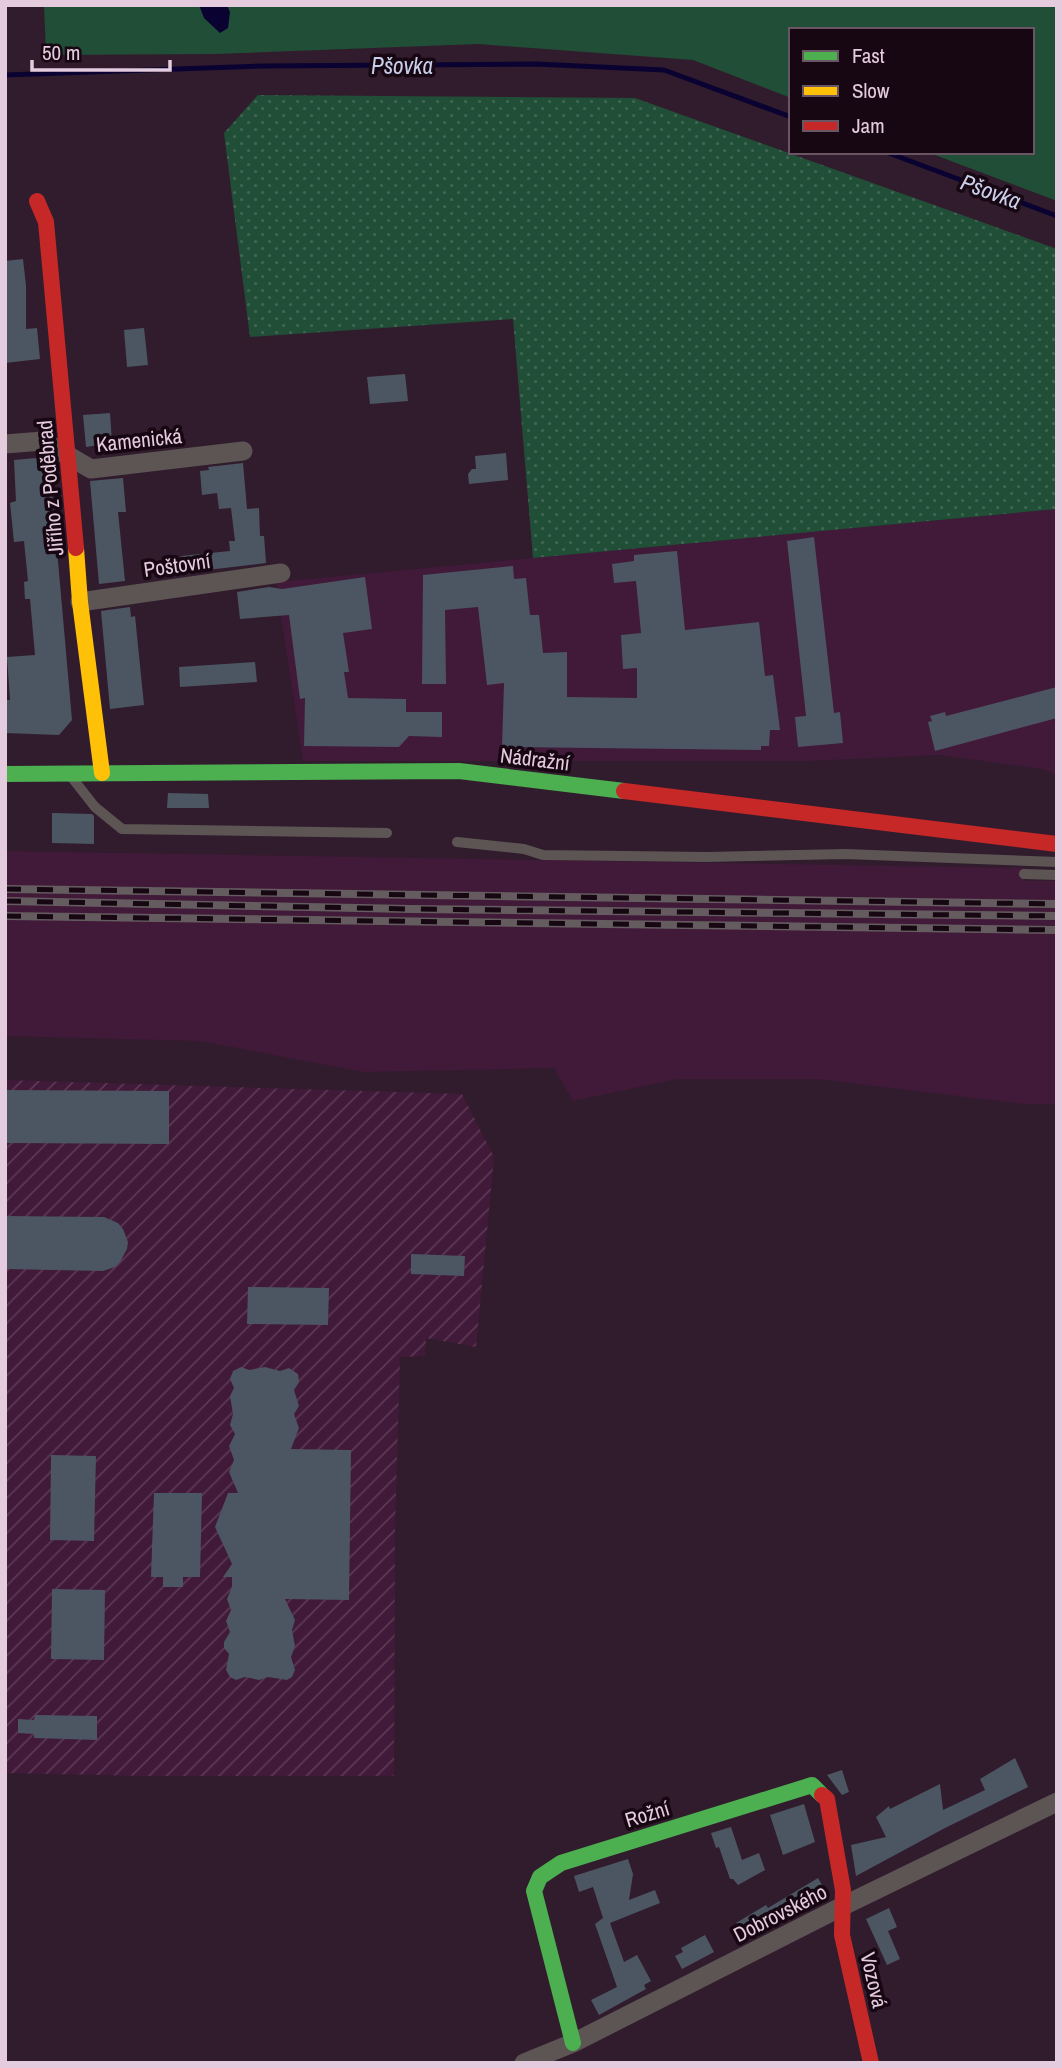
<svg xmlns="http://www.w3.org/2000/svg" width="1062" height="2068" font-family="'Archivo Narrow',sans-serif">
	<defs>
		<pattern id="industrial-furrows" width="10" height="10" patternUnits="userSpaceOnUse" patternTransform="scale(1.75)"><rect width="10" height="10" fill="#411939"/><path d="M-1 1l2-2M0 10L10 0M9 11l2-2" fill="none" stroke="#5c3955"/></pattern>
		<pattern id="grass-dots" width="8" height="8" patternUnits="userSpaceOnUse" patternTransform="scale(1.75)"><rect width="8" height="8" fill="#204e36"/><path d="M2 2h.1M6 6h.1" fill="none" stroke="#406653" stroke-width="1.8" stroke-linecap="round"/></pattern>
	</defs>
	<rect width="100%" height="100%" fill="#311c2d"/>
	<path fill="#411939" d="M 1057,509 L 1057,775 L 1043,769 L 939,755 L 809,761 L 303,761 L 276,582 Z
		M 5,851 L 1024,868 L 1024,881 L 1057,881 L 1057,1104 L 1025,1104 L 818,1079 L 677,1079 L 573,1101 L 554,1068 L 364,1072 L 200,1041 L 5,1036 Z"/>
	<path fill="url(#industrial-furrows)" d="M 5,1080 L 462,1094 L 494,1157 L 476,1347 L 426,1338 L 425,1356 L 400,1357 L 395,1527 L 394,1776 L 145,1776 L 5,1773 Z"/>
	<path fill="url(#grass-dots)" d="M 258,95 L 635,98 L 1057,249 L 1057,509 L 533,558 L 513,319 L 250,337 L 224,133 Z"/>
	<path fill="#204e36" d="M 44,5 L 1057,5 L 1057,201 L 927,152 L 1032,152 L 1032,30 L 791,30 L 791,98 L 693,60 L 478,44 L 216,54 L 46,55 Z"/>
	<path fill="#0a0331" d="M 199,5 L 227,5 L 230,12 L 228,28 L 220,33 L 204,18 Z"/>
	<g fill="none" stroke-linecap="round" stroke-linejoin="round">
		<path stroke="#0a0331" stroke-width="5" d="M 5,75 L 262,66 L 536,64 L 664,70 L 791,117
			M 886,152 L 1057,216"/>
	</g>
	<path fill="#4c5662" d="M 23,259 L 26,286 L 26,329 L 37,328 L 40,359 L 5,363 L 5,261 Z
		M 144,328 L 148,365 L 127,367 L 124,330 Z
		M 405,374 L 408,401 L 370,404 L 367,377 Z
		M 110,413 L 112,443 L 86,447 L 83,415 Z
		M 506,453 L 508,480 L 469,484 L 468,474 L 472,469 L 476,469 L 475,456 Z
		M 47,457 L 49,459 L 72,720 L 59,735 L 5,733 L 5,700 L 10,700 L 7,657 L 35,655 L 30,599 L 25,599 L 24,582 L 28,581 L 24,541 L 14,542 L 10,503 L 16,501 L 14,460 Z
		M 243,463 L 247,509 L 259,508 L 260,536 L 264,536 L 266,563 L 182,573 L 181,556 L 230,551 L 229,541 L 235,541 L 231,508 L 219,509 L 217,493 L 202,495 L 200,471 L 209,470 L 208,467 Z
		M 123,478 L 126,512 L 118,512 L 125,581 L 99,584 L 90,481 Z
		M 814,537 L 834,713 L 840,712 L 843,743 L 798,747 L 795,717 L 806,716 L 787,541 Z
		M 677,551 L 685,630 L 759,622 L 765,676 L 773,675 L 780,730 L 770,730 L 769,746 L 761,746 L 761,750 L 502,747 L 504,683 L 487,685 L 478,607 L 445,610 L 446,684 L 422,684 L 423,575 L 513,566 L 514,579 L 526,578 L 530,615 L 539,615 L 543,653 L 567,652 L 567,697 L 637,698 L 637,668 L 623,669 L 621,635 L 641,633 L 636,581 L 614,583 L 612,564 L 634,561 L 634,555 Z
		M 365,577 L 372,629 L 343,633 L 349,672 L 344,672 L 348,698 L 406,699 L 406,712 L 442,712 L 442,737 L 409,736 L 399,747 L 304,746 L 305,698 L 300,699 L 289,615 L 240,619 L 237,592 L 269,587 L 282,589 Z
		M 130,607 L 131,617 L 135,616 L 144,705 L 110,709 L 101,611 Z
		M 255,662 L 257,682 L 180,687 L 179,667 Z
		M 1057,687 L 1057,718 L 935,751 L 928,722 L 932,721 L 930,716 L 945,712 L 946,716 Z
		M 168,793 L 208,794 L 209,808 L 167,808 Z
		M 52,813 L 92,814 L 94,816 L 94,844 L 52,843 Z
		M 5,1090 L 169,1091 L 169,1144 L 5,1143 Z
		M 5,1216 L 104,1217 L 118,1223 L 123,1229 L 128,1242 L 127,1249 L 120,1262 L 115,1267 L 103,1271 L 5,1269 Z
		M 411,1254 L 465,1256 L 464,1276 L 411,1274 Z
		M 248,1287 L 329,1288 L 328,1325 L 247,1324 Z
		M 241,1367 L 249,1370 L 265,1367 L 280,1371 L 289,1368 L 298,1374 L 299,1382 L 294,1390 L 299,1406 L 294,1414 L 299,1428 L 291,1449 L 351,1450 L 349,1600 L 285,1599 L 295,1620 L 292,1630 L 295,1646 L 291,1657 L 295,1670 L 292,1677 L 287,1680 L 268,1677 L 259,1680 L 245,1677 L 236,1680 L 230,1677 L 226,1670 L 229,1654 L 224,1648 L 224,1642 L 230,1632 L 226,1621 L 231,1610 L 227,1599 L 232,1587 L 232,1577 L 223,1577 L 232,1564 L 215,1527 L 228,1493 L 238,1493 L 229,1472 L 234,1460 L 229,1446 L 235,1434 L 230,1425 L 233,1414 L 230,1396 L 234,1388 L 230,1379 L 233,1371 Z
		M 51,1455 L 96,1456 L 94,1541 L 50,1540 Z
		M 154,1493 L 202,1493 L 200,1577 L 183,1577 L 183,1587 L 163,1587 L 163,1577 L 151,1577 Z
		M 52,1589 L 105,1590 L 104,1660 L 51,1659 Z
		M 35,1715 L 97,1716 L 97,1740 L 34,1738 L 34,1734 L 18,1733 L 18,1719 L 34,1720 Z
		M 1015,1758 L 1028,1787 L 945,1828 L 856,1876 L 851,1845 L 886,1837 L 876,1817 L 889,1806 L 890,1809 L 940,1784 L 943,1810 L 985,1790 L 980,1779 Z
		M 842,1770 L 849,1792 L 842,1795 L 827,1775 Z
		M 804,1804 L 815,1842 L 783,1855 L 770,1815 Z
		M 731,1827 L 742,1860 L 759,1853 L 765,1870 L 738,1885 L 733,1879 L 730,1879 L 719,1847 L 716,1848 L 711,1833 Z
		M 628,1859 L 633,1874 L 629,1900 L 655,1890 L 660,1903 L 610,1923 L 624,1962 L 637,1955 L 651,1981 L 644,1985 L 646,1989 L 599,2015 L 591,2000 L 617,1987 L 595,1924 L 603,1918 L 593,1887 L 579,1892 L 574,1876 Z
		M 818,1878 L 826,1892 L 743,1937 L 736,1923 L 766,1905 L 768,1908 Z
		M 889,1908 L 897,1927 L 888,1931 L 900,1959 L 887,1965 L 866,1919 Z
		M 705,1935 L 714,1952 L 682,1969 L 675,1956 L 683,1952 L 681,1948 Z"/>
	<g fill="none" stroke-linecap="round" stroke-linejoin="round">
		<path stroke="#5c5554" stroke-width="10" d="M 73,779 L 95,807 L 122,829 L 387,833
			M 457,842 L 524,849 L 543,855 L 706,857 L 845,854 L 1057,862
			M 1024,874 L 1057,875"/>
		<path stroke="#5c5554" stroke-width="19" d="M 5,444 L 43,441 L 91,469 L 243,451
			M 80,602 L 281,573
			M 524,2063 L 573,2043 L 843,1906 L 1057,1802"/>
		<path stroke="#4caf50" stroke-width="16" d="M 5,774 L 459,771 L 624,791
			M 573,2043 L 534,1891 L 540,1877 L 561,1863 L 812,1785 L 822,1795"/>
		<path stroke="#ffc107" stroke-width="16" d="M 76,548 L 80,602 L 102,773"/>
		<path stroke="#c62828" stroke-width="16" d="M 37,201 L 46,222 L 76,548
			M 624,791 L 1057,844
			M 822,1795 L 827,1799 L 843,1890 L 842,1935 L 871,2063"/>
		<g stroke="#655c5f" stroke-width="8">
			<path id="rail" d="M 5,889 L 1057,904
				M 5,901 L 411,909 L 1057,916
				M 5,916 L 1057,930"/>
		</g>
		<use href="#rail" stroke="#170713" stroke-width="5" stroke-dasharray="16" stroke-linecap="butt"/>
	</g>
	<g text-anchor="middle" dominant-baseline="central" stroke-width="7" stroke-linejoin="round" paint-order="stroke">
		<g font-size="21" fill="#e4cbdd" stroke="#170713">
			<text transform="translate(139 440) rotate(-6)">Kamenická</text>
			<text transform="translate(50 488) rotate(-95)">Jiřího z Poděbrad</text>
			<text transform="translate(177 565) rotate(-8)">Poštovní</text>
			<text transform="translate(535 759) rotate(7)">Nádražní</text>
			<text transform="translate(647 1814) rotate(-17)">Rožní</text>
			<text transform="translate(780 1913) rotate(-27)">Dobrovského</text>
			<text transform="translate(874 1980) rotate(77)">Vozová</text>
		</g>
		<g font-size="23" font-style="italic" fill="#c9cfea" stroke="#170713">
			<text x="402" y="65">Pšovka</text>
			<text transform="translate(991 191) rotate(20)">Pšovka</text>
		</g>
	</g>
	<rect width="1062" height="2068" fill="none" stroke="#e4cbdd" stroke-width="14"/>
	<rect x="789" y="28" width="245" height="126" fill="#170713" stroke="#695564" stroke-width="2"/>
	<rect x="803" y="51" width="35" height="10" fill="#4caf50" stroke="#695564" stroke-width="2"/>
	<text x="852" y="63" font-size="21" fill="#e4cbdd">Fast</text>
	<rect x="803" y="86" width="35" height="10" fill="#ffc107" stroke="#695564" stroke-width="2"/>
	<text x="852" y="98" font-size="21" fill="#e4cbdd">Slow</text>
	<rect x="803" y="121" width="35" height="10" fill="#c62828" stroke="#695564" stroke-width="2"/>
	<text x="852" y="133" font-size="21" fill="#e4cbdd">Jam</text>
	<path d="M32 60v10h138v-10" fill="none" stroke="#e4cbdd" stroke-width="3.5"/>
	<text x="42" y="60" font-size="21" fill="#e4cbdd" stroke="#170713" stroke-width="5" paint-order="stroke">50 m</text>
</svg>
